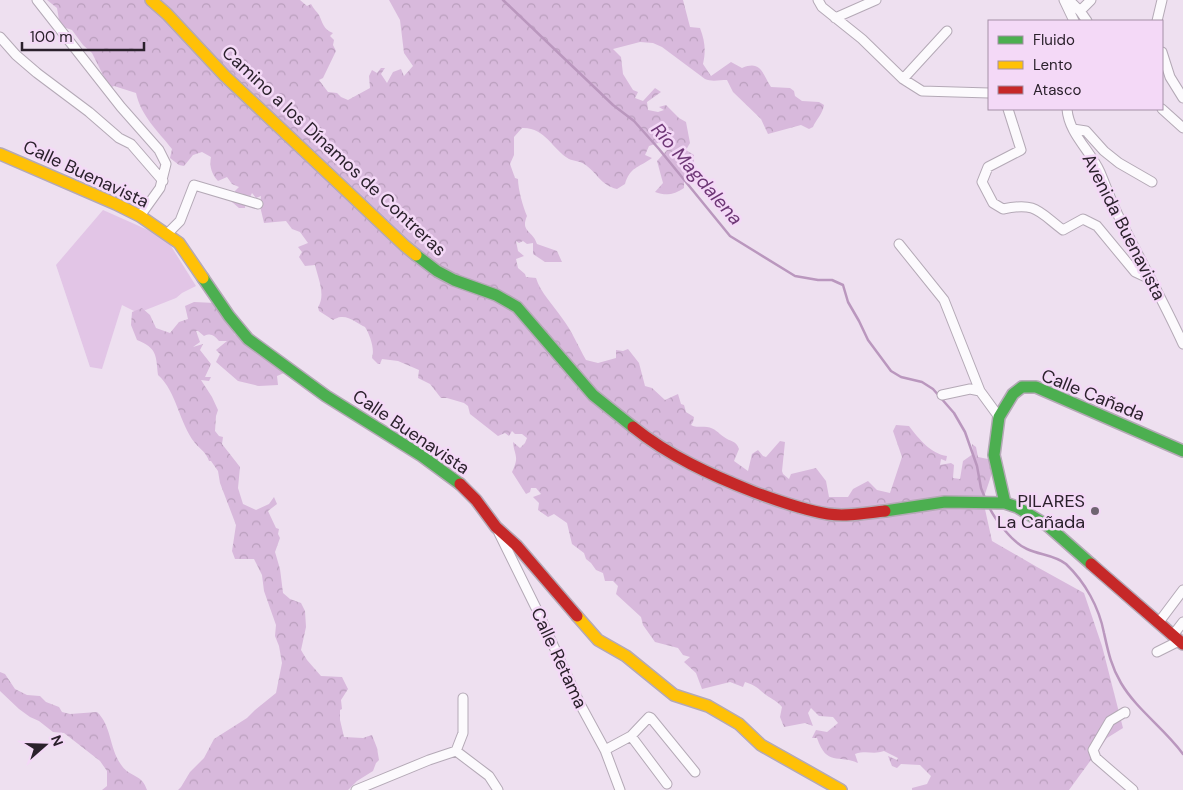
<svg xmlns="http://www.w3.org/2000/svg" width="1183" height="790" font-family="'DM Sans',sans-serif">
	<defs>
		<pattern id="forest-crowns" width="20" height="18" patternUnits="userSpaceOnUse" patternTransform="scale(1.25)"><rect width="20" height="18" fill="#d8b9dc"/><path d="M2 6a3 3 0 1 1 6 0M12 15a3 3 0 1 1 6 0" fill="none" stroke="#ba9fbd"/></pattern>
	</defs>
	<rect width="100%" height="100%" fill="#eee0f0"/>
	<path fill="#e2c5e6" d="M 103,210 L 166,238 L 196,286 L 182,293 L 176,298 L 138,313 L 122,305 L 102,369 L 90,367 L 56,265 Z"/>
	<path fill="url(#forest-crowns)" d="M 47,0 L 300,0 L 307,6 L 311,4 C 313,8 317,12 319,15 C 323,23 323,29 333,33 L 330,36 L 334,40 L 333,45 L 336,51 L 323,78 L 319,80 L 328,92 L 337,93 L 341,97 L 348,100 L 370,88 L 369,76 L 372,70 L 377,73 L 381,68 L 385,68 L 381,74 L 387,83 L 393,72 L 401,69 L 404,76 L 413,66 L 404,53 L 400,20 L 389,0 L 683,0 L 690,27 L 700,28 C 705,41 706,51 703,64 L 711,76 L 731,62 L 742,68 C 761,60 762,73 771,87 L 790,88 L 794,91 L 795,96 L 802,101 L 819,102 L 824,105 C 823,113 816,120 813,127 L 809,129 L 801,125 L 768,134 L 761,119 L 733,92 L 727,80 C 720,80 711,82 705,79 L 662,47 L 653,43 L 640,42 L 613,49 L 621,57 L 623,74 L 633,90 L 638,92 L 635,98 L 643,101 L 655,88 L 661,92 L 647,102 L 648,110 L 658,112 L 664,110 L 659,107 L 666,105 L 679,118 L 686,122 L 690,143 L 686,150 L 694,155 L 694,168 L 684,175 L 684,188 C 674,195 666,196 655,192 L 663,183 L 657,161 L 667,150 L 661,142 L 649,146 L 645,155 L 652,158 C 638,168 630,167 625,184 L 617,189 C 600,185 597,172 584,164 C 580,161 574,161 569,159 C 552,149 545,127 522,128 L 514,137 L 514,155 L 510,164 L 515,178 L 518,179 C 518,189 523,207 527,216 C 520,232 533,230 537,244 L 557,251 L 562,262 L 545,262 L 533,254 L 533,243 L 527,244 L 523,241 L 519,243 L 516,241 L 518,251 L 524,256 L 516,259 L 518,268 L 525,274 L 526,277 L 536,278 C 540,292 554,306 562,318 C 572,331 578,346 586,360 L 598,363 L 616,358 L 616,350 L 623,351 L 628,349 L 639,363 L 645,386 L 652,388 L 665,400 L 678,394 L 681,404 L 684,405 L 686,412 L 694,417 L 693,422 L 691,425 C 697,428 700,426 707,427 C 715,428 718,433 724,437 C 730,442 736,440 739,449 L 734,461 L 748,471 L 752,454 L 758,450 L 763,456 L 766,457 L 780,441 L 785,442 L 782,471 L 783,474 L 789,479 L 791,474 L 816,468 L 826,481 L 829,497 L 848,497 L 853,489 L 868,481 L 877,490 L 890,493 L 902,457 L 893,431 L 896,425 L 909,426 C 919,439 931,454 947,456 L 946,461 L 941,459 L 940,465 L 951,463 L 954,465 L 953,478 L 960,479 L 963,461 L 973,454 L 972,444 L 976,447 L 978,457 L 988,459 L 993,470 L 983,500 L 992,541 L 1037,567 L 1084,593 L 1102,646 L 1123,728 L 1107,738 L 1069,790 L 912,790 L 912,788 L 927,784 L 931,776 L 920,765 L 901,764 L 897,768 L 892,766 L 888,756 L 897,760 L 898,758 L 884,751 C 873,755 867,750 855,754 L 858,763 C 838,754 827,767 817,738 L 812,738 L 816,730 L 827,732 L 838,723 L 833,717 L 819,716 L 811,708 L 808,713 L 813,726 L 805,723 L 784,727 L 780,717 L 782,707 C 778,702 775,701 769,697 C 758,690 760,687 745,682 L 743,687 L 730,682 L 702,689 L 696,673 L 684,662 L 690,657 L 683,655 L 678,648 L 655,642 L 643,625 L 641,617 L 616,594 L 618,586 L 613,581 L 605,581 L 603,573 L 596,570 L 591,563 L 586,559 L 584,553 L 572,544 L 567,523 L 554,514 L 548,517 L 538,510 L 539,503 L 533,497 L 541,494 L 536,488 L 531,488 L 530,492 L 526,494 L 512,472 C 520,456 514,455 513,442 L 520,448 L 525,443 L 527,438 L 522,434 L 515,434 L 512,431 L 509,436 L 505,433 L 498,436 L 470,414 L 468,406 L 464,403 L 447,398 L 441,398 L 430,384 L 418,378 L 419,370 L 398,361 L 382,359 L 380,364 L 378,364 L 372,358 C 375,349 370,335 365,327 C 358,324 350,316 341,317 C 338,317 335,319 333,320 L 319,311 L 318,307 C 326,295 318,278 315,265 L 305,266 L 299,257 L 302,252 L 298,247 L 308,243 L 300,232 L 292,229 L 286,221 L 264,223 L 260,206 L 261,196 L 256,198 L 252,193 L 250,197 L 246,198 L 245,208 L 239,208 L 232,202 L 229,197 L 235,198 L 235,191 L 239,187 L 232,184 L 227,177 L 218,181 C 212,174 209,167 211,157 L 202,152 L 193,155 L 184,166 L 179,165 L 170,158 L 172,149 C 158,131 141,116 136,93 L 114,86 L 110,88 L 102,83 L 105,79 L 92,53 L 83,45 L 72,30 L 60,26 L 57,8 Z
		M 194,302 L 215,303 L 230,323 L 235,335 L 245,337 L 284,373 L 277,376 L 278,385 L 259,386 L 238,381 L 216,362 L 220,354 L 216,350 L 227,341 L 219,341 C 214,335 211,333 204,336 L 198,331 L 196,331 L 200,342 L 193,347 L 203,344 L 200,350 L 211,364 L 205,377 L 211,377 L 209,381 L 201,380 L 212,397 L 218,410 L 216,416 L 215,431 L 219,436 L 223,437 L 222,444 L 240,467 L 238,488 L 243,504 L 256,510 L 269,504 L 274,497 L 277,504 L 268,511 L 276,528 L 279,529 L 278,534 L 280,538 L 275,552 L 280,569 L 283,593 L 290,599 L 301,603 L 305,611 L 306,627 L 301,650 L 307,660 L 321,676 L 342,677 L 348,689 L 341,700 L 342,709 L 340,710 L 340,720 L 344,737 L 363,738 L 372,735 L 377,748 L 379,760 L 376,763 L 373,771 L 357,781 L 348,790 L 178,790 L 181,787 L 190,772 L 204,758 L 214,739 L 247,718 L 255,710 L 276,693 L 282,663 L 279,646 L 275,636 L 276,625 L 264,591 L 262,575 L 254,559 L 235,559 L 232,551 L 236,525 L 220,483 L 218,471 L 211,461 L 209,461 C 206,452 201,450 195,443 C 179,423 177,392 158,375 C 156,355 157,348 137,340 L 131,325 L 132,312 L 142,308 L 150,315 L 156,328 L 170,333 L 179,322 L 188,319 L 185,306 Z
		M 0,672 L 5,674 L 15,689 L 27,695 L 40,696 L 46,702 L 59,707 L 62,712 L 70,714 L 97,712 C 112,726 109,749 122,766 C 130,777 142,774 147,790 L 102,790 L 107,786 L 107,771 L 100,761 L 64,733 L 53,732 L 39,721 L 30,717 L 19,709 L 0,691 Z"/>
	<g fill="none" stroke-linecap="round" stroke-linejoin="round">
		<path stroke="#ba97be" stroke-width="2.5" d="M 503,0 L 613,105 L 634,121 L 659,149 L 730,236 L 795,276 L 818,280 L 832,280 L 843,285 L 848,302 L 859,321 L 868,340 L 891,371 L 901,377 L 922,382 L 933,389 L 954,413 L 965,432 L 977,466 L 981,488 L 985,498
			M 989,507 C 996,521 1013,543 1027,549 C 1040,555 1055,555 1066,564 C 1085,582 1099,607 1104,633 C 1108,651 1111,666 1121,683 C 1137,710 1164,728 1183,754"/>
		<g stroke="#b4a9b6" stroke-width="11">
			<path id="street" d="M 37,0 L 121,107 L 159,150 L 166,164 L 160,188 L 140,216
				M 818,0 L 822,7 L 862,39 L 903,79 L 922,91 L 989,93
				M 1064,0 L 1074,21
				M 1069,0 L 1080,11 L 1087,21
				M 1080,11 L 1091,0
				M 835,18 L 876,0
				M 1157,21 L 1162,0
				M 0,37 L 16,55 L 37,73 L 89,112 L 119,138 L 131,144 L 163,181
				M 1162,52 L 1170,77 L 1183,98
				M 903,79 L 947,31
				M 1008,109 L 1021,150 L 988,167 L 982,182 L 993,203 L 1003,209 C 1036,202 1038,211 1063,230 L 1083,219 L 1097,226 L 1135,272 L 1150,279
				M 1067,109 C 1069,134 1090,150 1100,172 C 1106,186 1111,201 1118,215 C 1139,258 1163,300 1183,344
				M 1162,109 L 1183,128
				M 1073,129 L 1086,131 L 1104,151 L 1119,163 L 1152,182
				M 167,234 L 180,221 L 194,185 L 258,204
				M 899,244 L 944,300 L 980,391 L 999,417
				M 942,395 L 970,389 L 980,391
				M 499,533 L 538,612 L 580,704 L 605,750 L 620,790
				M 1159,622 L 1183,590
				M 1173,635 L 1183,622
				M 1157,652 L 1179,641
				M 1125,713 L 1125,712 L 1110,721 L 1093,750 L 1096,758 L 1133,790
				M 631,736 L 667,784
				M 605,750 L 631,736 L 649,717 L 651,718 L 695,772
				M 456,751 L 489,776 L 498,790
				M 456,751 L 463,733 L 463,698
				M 356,790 L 429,760 L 456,751"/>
		</g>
		<g stroke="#b4a9b6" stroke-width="14">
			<path id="fast" d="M 416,255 L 437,271 L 454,280 L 496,295 L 517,307 L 593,395 L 633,427
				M 203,278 L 229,316 L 248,339 L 326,396 L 422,456 L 460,484
				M 1005,503 L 994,455 L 999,417 L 1013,394 L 1022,387 L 1036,387 L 1183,451
				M 885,511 L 945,502 L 1005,503 L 1017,507 L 1048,526 L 1091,564"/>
		</g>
		<g stroke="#b4a9b6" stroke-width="14">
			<path id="slow" d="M 151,0 L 167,14 L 225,76 L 405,246 L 416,255
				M 0,154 L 116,204 L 140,216 L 179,243 L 203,278
				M 577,616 L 598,640 L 626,656 L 674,695 L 708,706 L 739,724 L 761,745 L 841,790"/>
		</g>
		<g stroke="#b4a9b6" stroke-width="14">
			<path id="jam" d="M 633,427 C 669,456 711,475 754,492 C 778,501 803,510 828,514 C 847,517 866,513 885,511
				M 460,484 L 476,500 L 496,527 L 517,546 L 577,616
				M 1091,564 L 1183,644"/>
		</g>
		<use href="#street" stroke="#fcfafd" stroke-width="9"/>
		<use href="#fast" stroke="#4caf50" stroke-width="11"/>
		<use href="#slow" stroke="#ffc107" stroke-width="11"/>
		<use href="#jam" stroke="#c62828" stroke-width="11"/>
	</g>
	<circle fill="#6f6471" stroke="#f4d9f7" stroke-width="2" cx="1095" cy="511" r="5"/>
	<g text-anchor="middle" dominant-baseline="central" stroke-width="5" stroke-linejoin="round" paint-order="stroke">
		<g font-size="18" fill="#2b212c" stroke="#f4d9f7">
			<text transform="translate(334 151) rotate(43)">Camino a los Dínamos de Contreras</text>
			<text transform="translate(86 174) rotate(25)">Calle Buenavista</text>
			<text transform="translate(1124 227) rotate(63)">Avenida Buenavista</text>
			<text transform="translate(1093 395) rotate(22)">Calle Cañada</text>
			<text transform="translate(411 432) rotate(34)">Calle Buenavista</text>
			<text transform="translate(559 658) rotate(65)">Calle Retama</text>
		</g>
		<g font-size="18" fill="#2b212c" stroke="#f4d9f7" text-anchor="end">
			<text x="1085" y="501">PILARES<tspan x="1085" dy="21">La Cañada</tspan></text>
		</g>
		<g font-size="19" font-style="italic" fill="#6e3776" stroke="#f4d9f7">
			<text transform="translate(697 174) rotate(49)">Río Magdalena</text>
		</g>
	</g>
	<rect x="988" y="20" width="175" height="90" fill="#f4d9f7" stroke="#a48fa6"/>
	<rect x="998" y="36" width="25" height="8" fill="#4caf50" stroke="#a48fa6"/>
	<text x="1033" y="45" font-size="15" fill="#2b212c">Fluido</text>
	<rect x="998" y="61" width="25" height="8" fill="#ffc107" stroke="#a48fa6"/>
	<text x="1033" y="70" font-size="15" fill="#2b212c">Lento</text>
	<rect x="998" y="86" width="25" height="8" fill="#c62828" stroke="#a48fa6"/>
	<text x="1033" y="95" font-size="15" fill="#2b212c">Atasco</text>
	<g transform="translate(45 745) rotate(70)" stroke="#f4d9f7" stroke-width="4" paint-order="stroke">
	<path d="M0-4L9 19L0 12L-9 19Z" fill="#2b212c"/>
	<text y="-8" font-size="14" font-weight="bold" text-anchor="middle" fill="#2b212c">N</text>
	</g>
	<path d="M22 42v8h122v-8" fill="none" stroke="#2b212c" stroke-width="2.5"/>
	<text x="30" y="42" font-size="15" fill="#2b212c" stroke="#f4d9f7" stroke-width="4" paint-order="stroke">100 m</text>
</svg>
